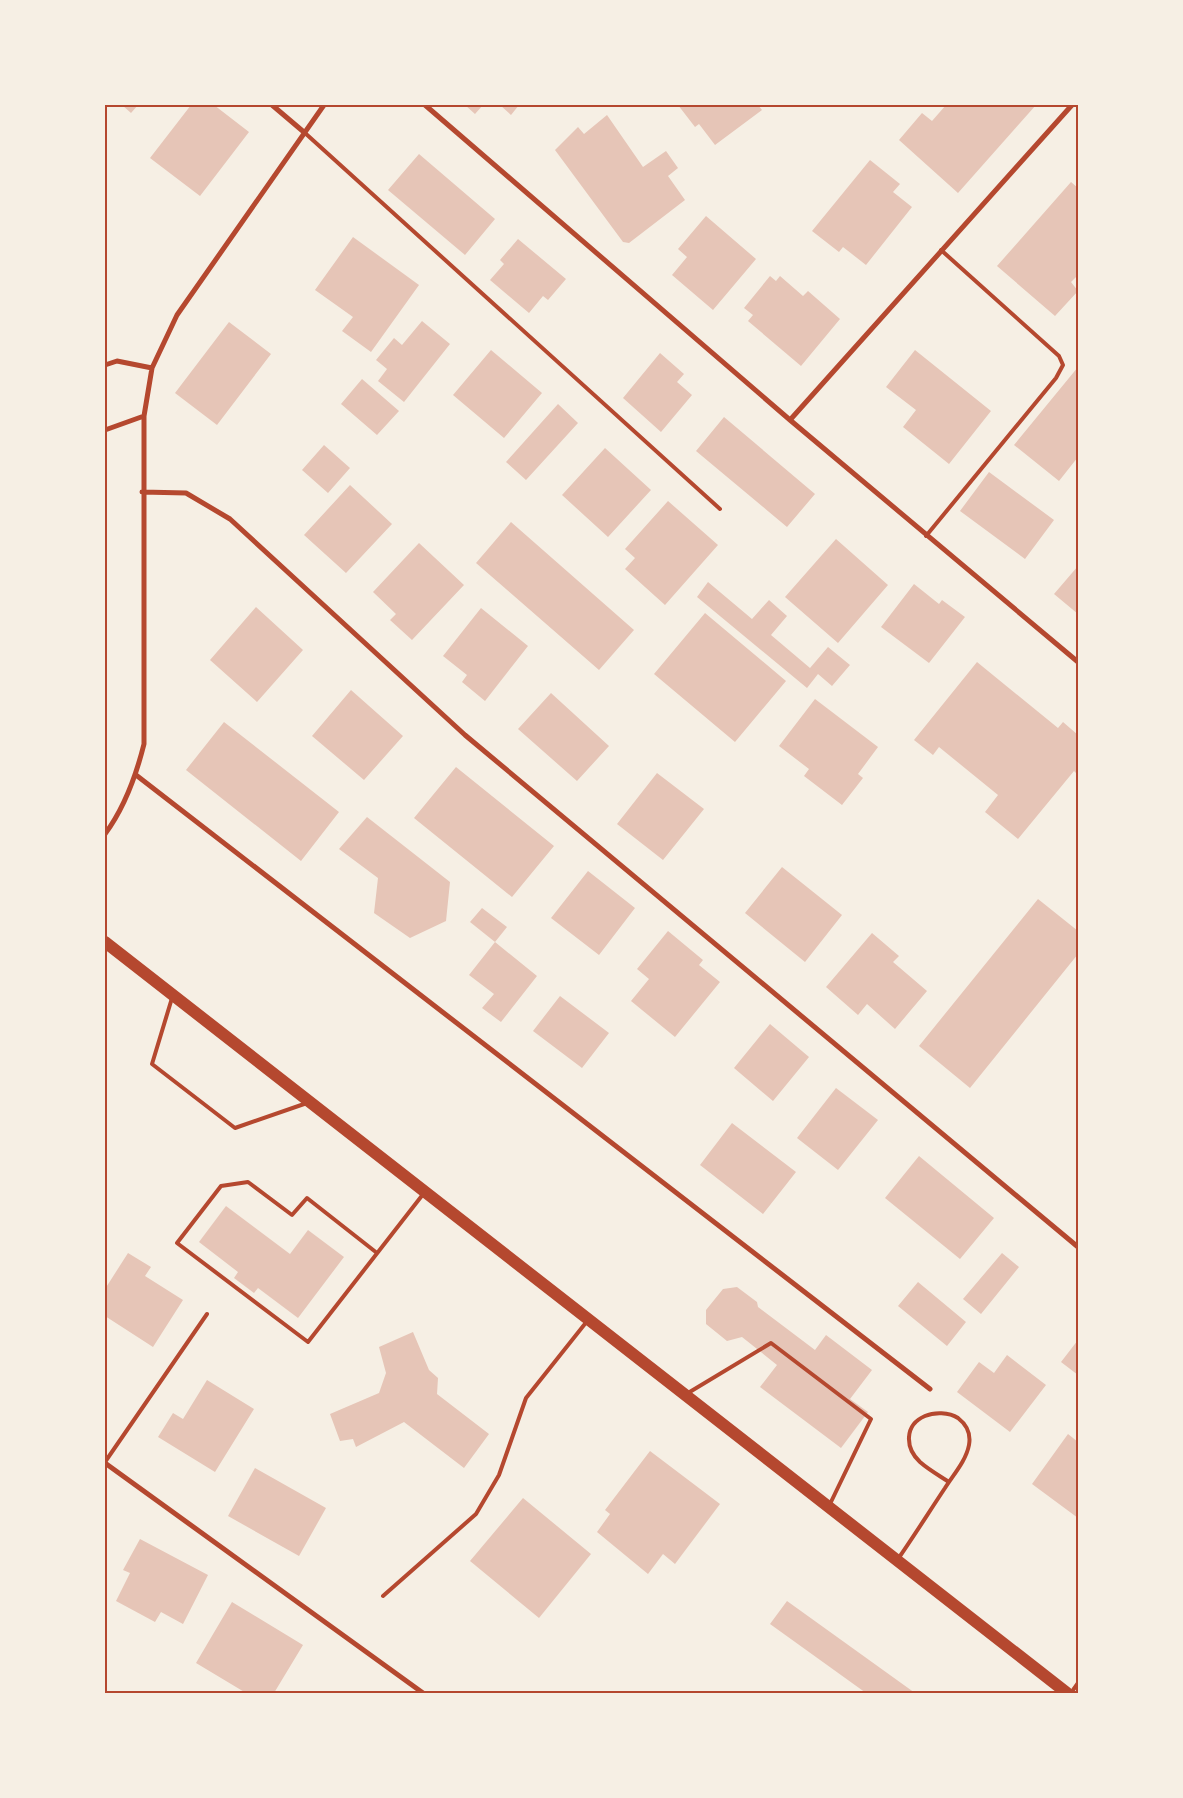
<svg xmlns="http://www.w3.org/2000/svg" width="1183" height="1798" font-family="'Archivo Narrow',sans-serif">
	<rect width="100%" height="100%" fill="#f6efe4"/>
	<path fill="#e6c5b7" d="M 122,105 L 138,105 L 131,113 Z
		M 191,105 L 214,105 L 249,132 L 200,196 L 150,158 Z
		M 465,105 L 483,105 L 475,114 Z
		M 500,105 L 519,105 L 511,115 Z
		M 678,105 L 758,105 L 762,110 L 715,145 L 699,124 L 695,127 Z
		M 946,105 L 1036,105 L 958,193 L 899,140 L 922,113 L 932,121 Z
		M 607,115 L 643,167 L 666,151 L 678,168 L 668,176 L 685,200 L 629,243 L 623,242 L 555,150 L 578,127 L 584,134 Z
		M 419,154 L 495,219 L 465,255 L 388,190 Z
		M 870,160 L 900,184 L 893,192 L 912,207 L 866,265 L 843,247 L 839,252 L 812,231 Z
		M 1071,182 L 1078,188 L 1078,275 L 1071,282 L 1078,291 L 1055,316 L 997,266 Z
		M 706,216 L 756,259 L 713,310 L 672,275 L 687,257 L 678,249 Z
		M 353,237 L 419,285 L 371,352 L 342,331 L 353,317 L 315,290 Z
		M 518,239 L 566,279 L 548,300 L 543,296 L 529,313 L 490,280 L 504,264 L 500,260 Z
		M 770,276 L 776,281 L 780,276 L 803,296 L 808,291 L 840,319 L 801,366 L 748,321 L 753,315 L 744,308 Z
		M 422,321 L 450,344 L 404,402 L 378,381 L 387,369 L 376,360 L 394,338 L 402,345 Z
		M 229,322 L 271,354 L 217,425 L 175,393 Z
		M 491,350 L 542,393 L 504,438 L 453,395 Z
		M 915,350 L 991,411 L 949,464 L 903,427 L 916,410 L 886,387 Z
		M 660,353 L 684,374 L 677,382 L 692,395 L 661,432 L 623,398 Z
		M 1078,367 L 1078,457 L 1059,481 L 1014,445 Z
		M 362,379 L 399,411 L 377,435 L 341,404 Z
		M 558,404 L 578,423 L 526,480 L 506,462 Z
		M 724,417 L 815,494 L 787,527 L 696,451 Z
		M 324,445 L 350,468 L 328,493 L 302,470 Z
		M 605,448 L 651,490 L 608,537 L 562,495 Z
		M 989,472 L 1054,520 L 1025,559 L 960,511 Z
		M 350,485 L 392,524 L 346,573 L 304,535 Z
		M 668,501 L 718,545 L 665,605 L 625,569 L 635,558 L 625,549 Z
		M 511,522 L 634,630 L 599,670 L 476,563 Z
		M 836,539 L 888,585 L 838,643 L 785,597 Z
		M 419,543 L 464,585 L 412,640 L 390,620 L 396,614 L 373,592 Z
		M 1078,566 L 1078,614 L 1054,594 Z
		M 708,582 L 752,619 L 769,600 L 787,616 L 771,635 L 810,668 L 828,647 L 850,665 L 832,686 L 818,674 L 807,688 L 697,597 Z
		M 914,584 L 939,604 L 942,600 L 965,617 L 929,663 L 881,627 Z
		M 256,607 L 303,650 L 257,702 L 210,660 Z
		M 481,608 L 528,646 L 485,701 L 462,682 L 467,675 L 443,656 Z
		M 705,613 L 786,681 L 735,742 L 654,674 Z
		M 977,662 L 1058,728 L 1063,722 L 1078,735 L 1078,775 L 1074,771 L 1018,839 L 985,812 L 998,795 L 939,747 L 933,755 L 914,740 Z
		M 351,690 L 403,736 L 364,780 L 312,736 Z
		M 551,693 L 609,746 L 577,781 L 518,729 Z
		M 815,699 L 878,747 L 858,774 L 863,778 L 842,805 L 804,776 L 809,769 L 779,746 Z
		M 224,722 L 339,812 L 301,861 L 186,770 Z
		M 456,767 L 554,846 L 512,897 L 414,818 Z
		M 657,773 L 704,809 L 663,860 L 617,824 Z
		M 367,817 L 450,882 L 446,921 L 410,938 L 374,913 L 378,878 L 339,849 Z
		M 782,867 L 842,915 L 805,962 L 745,913 Z
		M 588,871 L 635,908 L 599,955 L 551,918 Z
		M 1038,899 L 1078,931 L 1078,954 L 970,1088 L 919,1046 Z
		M 482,908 L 507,927 L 495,942 L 470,922 Z
		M 668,931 L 703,960 L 699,965 L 720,982 L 675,1037 L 631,1001 L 649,979 L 637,969 Z
		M 872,933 L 899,956 L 893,962 L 927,991 L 895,1029 L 867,1004 L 858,1015 L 826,987 Z
		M 495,942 L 537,976 L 501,1022 L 482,1008 L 494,994 L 469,975 Z
		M 560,996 L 609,1033 L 582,1068 L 533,1031 Z
		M 770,1024 L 809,1057 L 773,1101 L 734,1068 Z
		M 836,1088 L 878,1120 L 838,1170 L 797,1138 Z
		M 732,1123 L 796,1172 L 763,1214 L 700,1165 Z
		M 919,1156 L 994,1218 L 960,1259 L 885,1198 Z
		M 226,1206 L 290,1254 L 308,1230 L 344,1257 L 298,1318 L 258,1288 L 254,1293 L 234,1278 L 238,1272 L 199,1242 Z
		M 128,1253 L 151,1267 L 145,1276 L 183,1300 L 153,1347 L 105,1316 L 105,1289 Z
		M 1002,1253 L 1019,1267 L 981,1314 L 963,1299 Z
		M 918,1282 L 966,1322 L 947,1346 L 898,1306 Z
		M 737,1287 L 757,1302 L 758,1307 L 815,1350 L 826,1335 L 872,1370 L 850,1399 L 868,1412 L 841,1448 L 760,1387 L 777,1365 L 742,1337 L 727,1341 L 706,1324 L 706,1310 L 723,1289 Z
		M 413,1332 L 429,1370 L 438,1378 L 437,1394 L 489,1434 L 464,1468 L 404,1422 L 356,1447 L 353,1439 L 340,1441 L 330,1414 L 379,1393 L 386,1373 L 379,1347 Z
		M 1078,1340 L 1078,1375 L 1061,1362 Z
		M 1007,1355 L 1046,1385 L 1010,1432 L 957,1392 L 979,1362 L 994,1373 Z
		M 207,1380 L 254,1409 L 215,1472 L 158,1437 L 173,1413 L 183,1419 Z
		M 1068,1434 L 1078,1442 L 1078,1518 L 1032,1484 Z
		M 650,1451 L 720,1504 L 675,1564 L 663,1554 L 648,1574 L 597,1532 L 610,1514 L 605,1510 Z
		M 255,1468 L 326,1508 L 299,1556 L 228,1516 Z
		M 523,1498 L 591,1554 L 539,1618 L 470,1561 Z
		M 140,1539 L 208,1575 L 183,1624 L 161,1612 L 155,1622 L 116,1601 L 130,1573 L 123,1570 Z
		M 787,1601 L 915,1693 L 866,1693 L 770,1624 Z
		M 232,1602 L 303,1645 L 274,1693 L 246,1693 L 196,1663 Z"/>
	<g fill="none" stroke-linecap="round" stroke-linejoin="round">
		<path stroke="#b5482f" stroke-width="4" d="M 305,133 L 720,509
			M 926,536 L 1056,378 L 1063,365 L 1059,356 L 941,250
			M 172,998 L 152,1064 L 235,1128 L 307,1103
			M 377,1253 L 307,1198 L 292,1215 L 248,1182 L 221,1186 L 177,1243 L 308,1342 L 424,1193
			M 688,1393 L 771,1343 L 871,1419 L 830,1504
			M 105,1462 L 207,1314
			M 898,1559 C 914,1536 929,1512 945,1488 C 953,1475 966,1461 969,1445 C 971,1434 967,1425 958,1418 C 949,1412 934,1412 925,1416 C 904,1425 905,1448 920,1462 C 929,1470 940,1476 949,1482
			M 383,1596 L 476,1514 L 499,1475 L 526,1398 L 588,1320
			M 1071,1693 L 1078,1683"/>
		<path stroke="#b5482f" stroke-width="5" d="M 272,105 L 305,133
			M 425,105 L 790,420 L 1078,662
			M 105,365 L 117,361 L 152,368
			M 790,420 L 1072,105
			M 105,430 L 144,416
			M 142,492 L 186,493 L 230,519 L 465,735 L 1078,1247
			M 136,775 L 930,1389
			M 105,834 C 125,807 136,776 144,744 L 144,416 L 152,368 L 177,315 L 324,105
			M 105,1463 L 423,1693"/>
		<path stroke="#b5482f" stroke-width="12" d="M 105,942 L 1067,1693"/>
	</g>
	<rect width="1183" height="1798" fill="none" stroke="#f6efe4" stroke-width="212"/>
	<rect x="106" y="106" width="971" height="1586" fill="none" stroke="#b5482f" stroke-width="2"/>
</svg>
